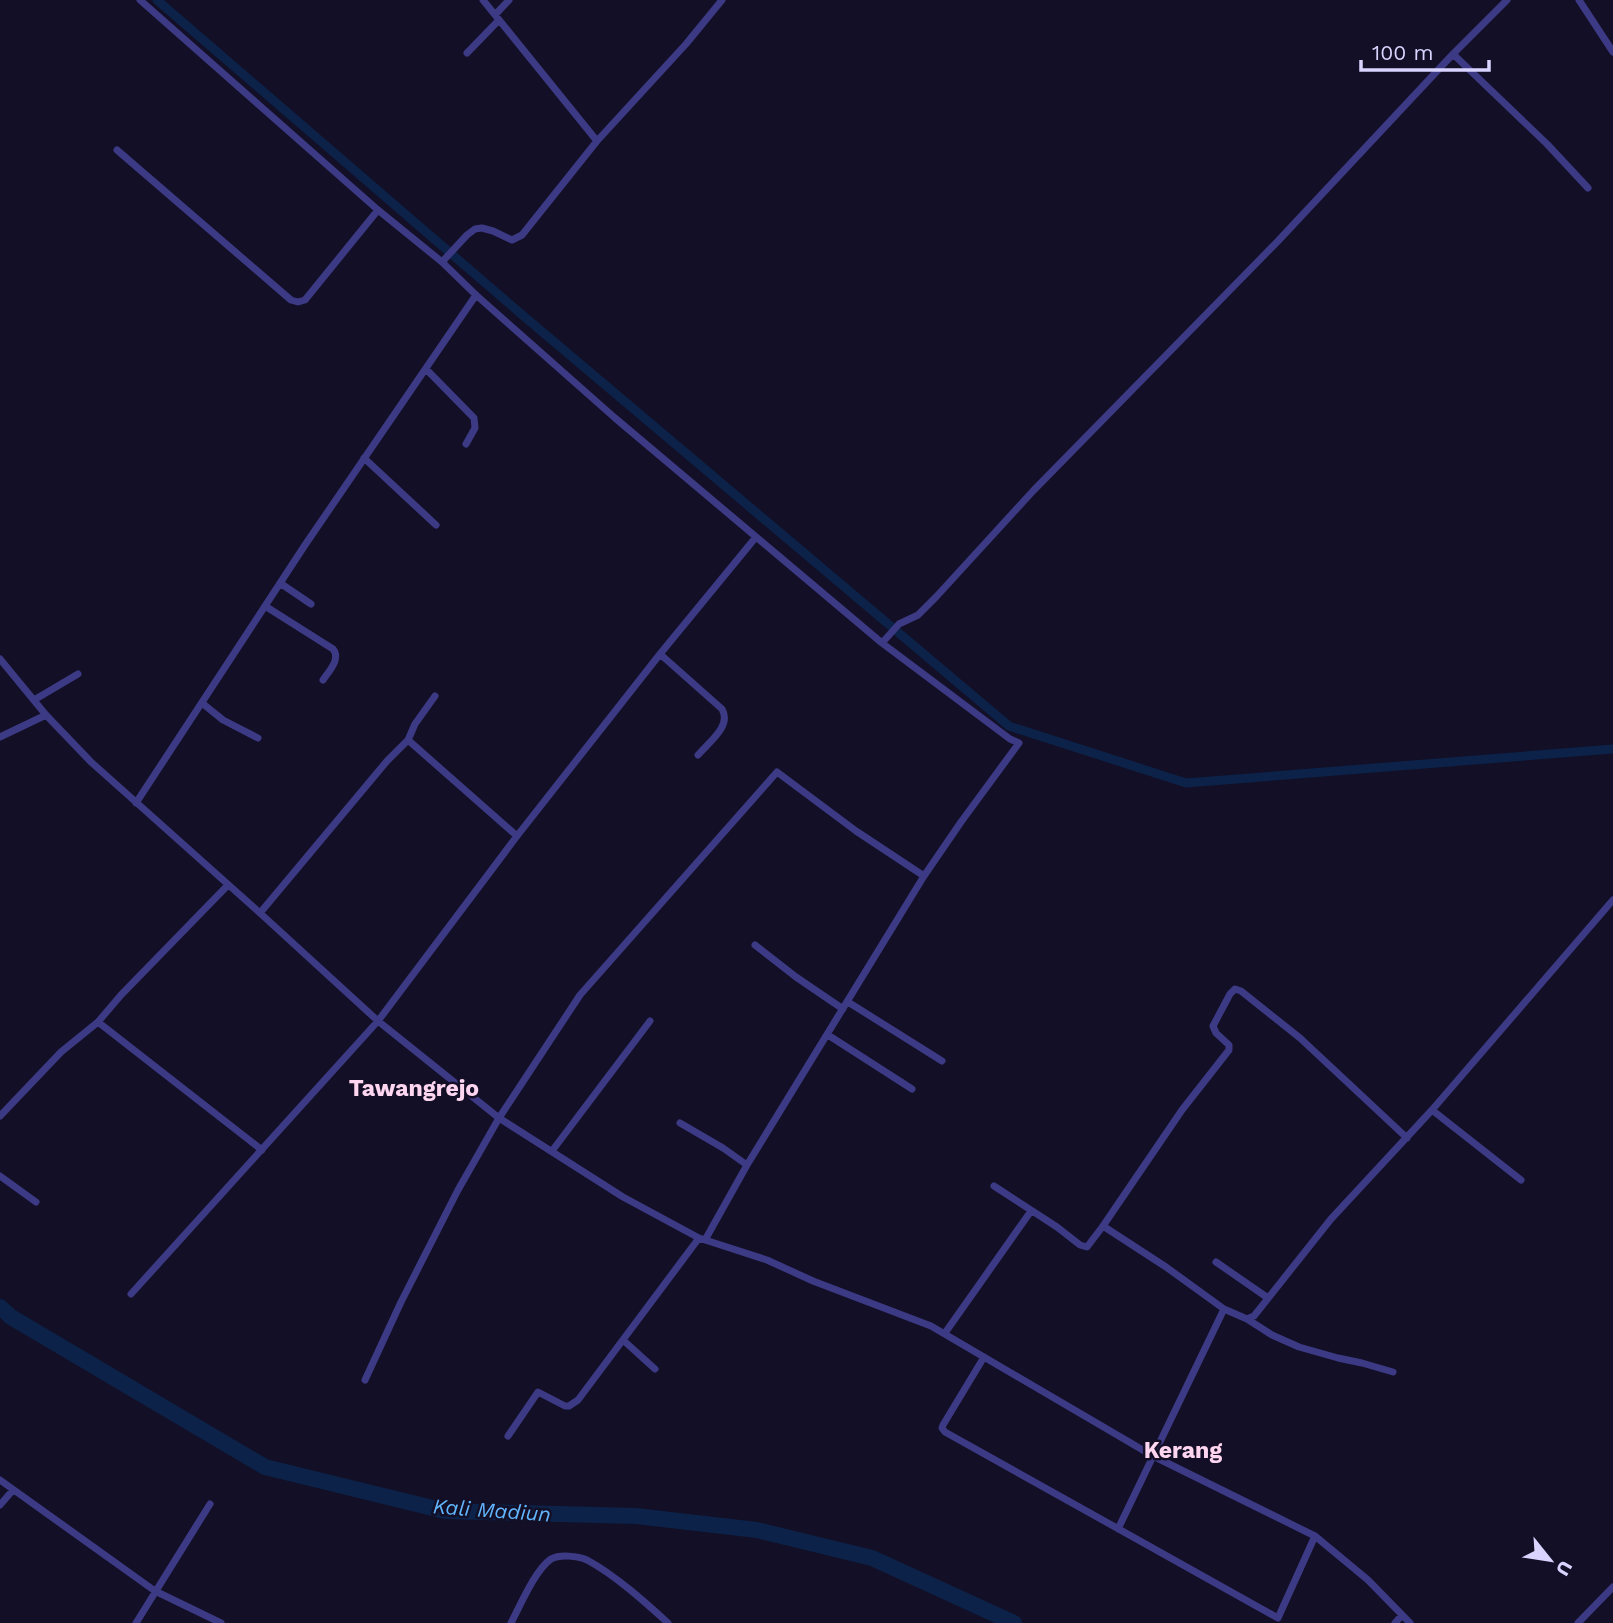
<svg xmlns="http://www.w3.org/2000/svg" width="1613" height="1623" font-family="'Work Sans',sans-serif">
	<rect width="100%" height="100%" fill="#130f26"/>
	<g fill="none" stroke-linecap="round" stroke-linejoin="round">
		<path stroke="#0c2248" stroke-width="9" d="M 157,0 L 520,313 L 1009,726 L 1186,783 L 1613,749"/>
		<path stroke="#0c2248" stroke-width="16" d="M 0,1307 L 11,1317 L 265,1467 L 445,1511 L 636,1516 L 757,1530 L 872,1558 L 1014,1623"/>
		<path stroke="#3d3a85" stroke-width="7" d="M 140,0 L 378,210 L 442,262 L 476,295 L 615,418 L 882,643 L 1010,739 L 1019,743 L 961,822 L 924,876 L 747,1165 L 705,1240
			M 483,0 L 597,141
			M 1579,0 L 1613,52
			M 495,15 L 509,0
			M 467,53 L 499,20
			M 1453,54 L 1547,144 L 1588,188
			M 117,150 L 291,300 L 298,302 L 305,300 L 378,210
			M 442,262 L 467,235 L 475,229 L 482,228 L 493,231 L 512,240 L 522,235 L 597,141 L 686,44 L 722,0
			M 426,369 L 474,418 L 475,428 L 466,444
			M 364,458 L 436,525
			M 280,583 L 311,604
			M 265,606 L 333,649 C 341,659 329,671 323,680
			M 882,643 L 899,624 L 918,615 L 936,597 L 1033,491 L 1278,241 L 1453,54 L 1507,0
			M 660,654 L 722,709 C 732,726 709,742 698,755
			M 0,659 L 46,715 L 91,762 L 260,913 L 378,1021 L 499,1118 L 623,1197 L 699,1238 L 767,1260 L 813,1281 L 931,1326 L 1153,1456 L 1315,1536 L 1368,1580 L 1410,1623
			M 435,696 L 415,724 L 408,740 L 517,836
			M 34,700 L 78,674
			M 202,703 L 223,720 L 258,738
			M 0,737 L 46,715
			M 136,803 L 305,545 L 476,295
			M 260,913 L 387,761 L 408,740
			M 755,945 L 796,977 L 843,1009
			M 848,1002 L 942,1061
			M 98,1022 L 262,1150
			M 828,1035 L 912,1089
			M 1432,1110 L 1521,1180
			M 0,1116 L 61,1052 L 98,1022 L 121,995 L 228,885
			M 680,1123 L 723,1148 L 747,1165
			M 552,1151 L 650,1021
			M 0,1176 L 36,1202
			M 994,1186 L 1057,1227 L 1080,1245 L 1087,1247 L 1103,1226 L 1182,1110 L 1229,1050 L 1229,1045 L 1216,1033 L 1213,1026 L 1230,994 L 1235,989 L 1241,991 L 1300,1038 L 1407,1138
			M 1103,1226 L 1166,1267 L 1224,1309
			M 1216,1262 L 1268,1298
			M 131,1294 L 378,1021 L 517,836 L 660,654 L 756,537
			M 1247,1319 L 1272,1335 L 1299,1347 L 1338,1358 L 1362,1363 L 1393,1372
			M 945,1333 L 1031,1211
			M 623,1340 L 655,1369
			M 984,1357 L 943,1425 L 942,1428 L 945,1432 L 1278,1618 L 1315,1536
			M 365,1380 L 401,1302 L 458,1190 L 499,1118 L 580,995 L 777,772 L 856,831 L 924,876
			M 508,1436 L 538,1392 L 565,1406 L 569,1406 L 578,1400 L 699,1238
			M 0,1480 L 155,1591 L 221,1623
			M 0,1505 L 13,1490
			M 1118,1529 L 1224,1309 L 1247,1319 L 1254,1316 L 1331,1219 L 1432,1110 L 1613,900
			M 136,1623 L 210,1504
			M 511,1623 C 520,1606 535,1570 551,1559 C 560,1554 578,1556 587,1560 C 615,1575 645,1602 668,1623
			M 1395,1623 L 1402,1615
			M 1578,1623 L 1613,1587"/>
	</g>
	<g text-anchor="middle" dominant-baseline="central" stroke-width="5" stroke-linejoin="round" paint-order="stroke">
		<g font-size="21" font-style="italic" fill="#62b6ff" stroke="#130f26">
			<text transform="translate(492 1510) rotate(4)">Kali Madiun</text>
		</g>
		<g font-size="23" font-weight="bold" fill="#ffd6f0" stroke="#130f26">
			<text x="414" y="1088">Tawangrejo</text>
			<text x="1183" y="1450">Kerang</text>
		</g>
	</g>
	<g transform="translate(1550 1560) rotate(120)" stroke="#130f26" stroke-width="5" paint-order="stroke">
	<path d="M0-5L12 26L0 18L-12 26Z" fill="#d9d4ff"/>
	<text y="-10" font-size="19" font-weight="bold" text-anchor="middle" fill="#d9d4ff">U</text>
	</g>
	<path d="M1361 60v10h128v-10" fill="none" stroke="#d9d4ff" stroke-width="3.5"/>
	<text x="1372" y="60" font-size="21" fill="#d9d4ff" stroke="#130f26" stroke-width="5" paint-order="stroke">100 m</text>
</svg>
